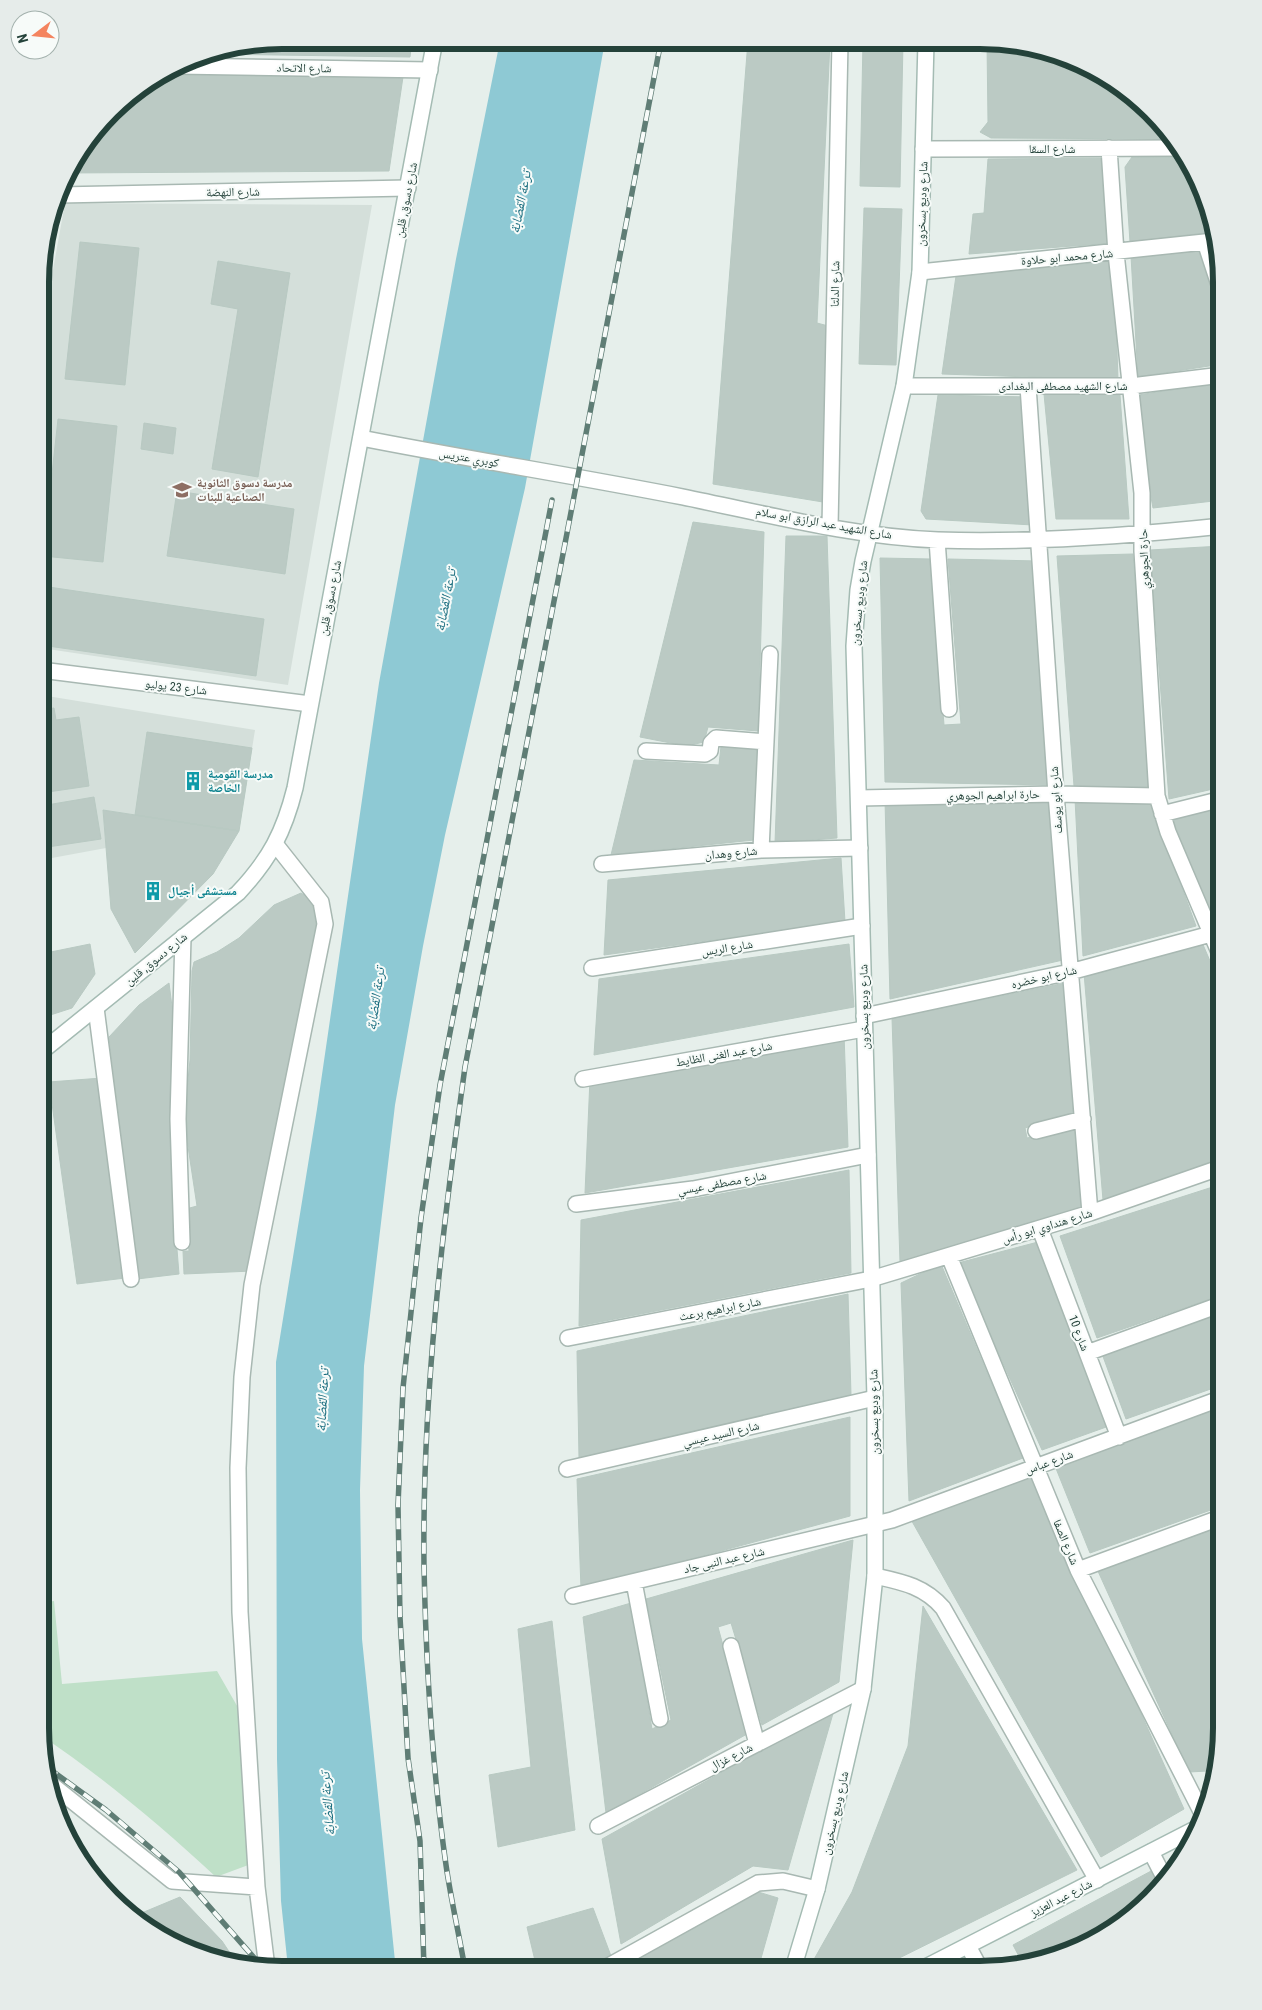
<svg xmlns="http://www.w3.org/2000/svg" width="1262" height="2010" font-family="'Roboto Condensed','Noto Naskh Arabic',sans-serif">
	<rect width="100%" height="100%" fill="#e6efeb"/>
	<path fill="#d4dfda" d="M 65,203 L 372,205 L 288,685 L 41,648 L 42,331 Z
		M 41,695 L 255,730 L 239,831 L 103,810 L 106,848 L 41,860 Z"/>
	<path fill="#bfe0c8" d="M 54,1601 L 62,1684 L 217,1671 L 240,1711 L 251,1864 L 216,1877 C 161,1826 104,1778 42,1736 L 40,1603 Z"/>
	<path fill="#8ec9d4" d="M 500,41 L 605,41 L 525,488 L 445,835 L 423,946 L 395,1105 L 364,1366 L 360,1490 L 362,1639 L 395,1961 L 380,1968 L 288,1968 L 281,1901 L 277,1759 L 276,1362 L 317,1109 L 379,683 L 456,259 Z"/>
	<path fill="#bbcac4" stroke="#b8c9c2" d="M 282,40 L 412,40 L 410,57 L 212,54 Z
		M 748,41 L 830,42 L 817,323 L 832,327 L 829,503 L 713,484 Z
		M 863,42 L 903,42 L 900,187 L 860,186 Z
		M 987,42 L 1012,42 L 1073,59 L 1128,90 L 1175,139 L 991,138 L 980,132 L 988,122 Z
		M 166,73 L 403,77 L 389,171 L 66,173 L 122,100 Z
		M 1132,157 L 1185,157 L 1204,189 L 1212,232 L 1130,242 L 1125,167 Z
		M 1108,158 L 1112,243 L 969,254 L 973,214 L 984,213 L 988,159 Z
		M 864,208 L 902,209 L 896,365 L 859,364 Z
		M 54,209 L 59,210 L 42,304 L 42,250 Z
		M 80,242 L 139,248 L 125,385 L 65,379 Z
		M 1202,249 L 1222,309 L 1222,364 L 1138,377 L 1131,256 Z
		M 218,261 L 290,273 L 258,477 L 212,469 L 238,309 L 211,304 Z
		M 1114,261 L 1118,380 L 942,374 L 956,276 Z
		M 1222,382 L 1222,500 L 1153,508 L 1132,396 Z
		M 1044,394 L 1120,395 L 1129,519 L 1056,519 Z
		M 938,395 L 1029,397 L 1033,525 L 926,519 L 921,511 Z
		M 58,419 L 117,426 L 103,562 L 43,556 Z
		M 144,423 L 176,428 L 173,454 L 141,449 Z
		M 177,491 L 294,509 L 285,574 L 167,556 Z
		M 693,522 L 764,532 L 758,731 L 708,727 L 704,742 L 686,746 L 640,737 Z
		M 786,536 L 827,536 L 837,838 L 775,843 Z
		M 1222,546 L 1222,787 L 1169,799 L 1150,550 Z
		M 1133,554 L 1151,791 L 1074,786 L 1057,556 Z
		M 880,558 L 931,559 L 944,725 L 961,724 L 948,559 L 1038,561 L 1051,785 L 885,782 Z
		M 42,586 L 264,619 L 256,676 L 41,645 Z
		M 54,708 L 56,720 L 79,717 L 89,786 L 41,793 L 41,710 Z
		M 147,732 L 252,748 L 239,831 L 135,815 Z
		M 721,746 L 757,748 L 754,840 L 611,855 L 634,760 L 719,765 Z
		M 94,797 L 101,839 L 41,848 L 41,806 Z
		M 1075,799 L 1151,803 L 1196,926 L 1083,956 Z
		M 885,800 L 1052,800 L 1063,960 L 890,999 Z
		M 1222,807 L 1222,920 L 1213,922 L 1172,818 Z
		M 103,810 L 239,831 L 213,874 L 135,953 L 111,909 Z
		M 841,858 L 845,922 L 604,955 L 608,880 Z
		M 301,893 L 312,900 L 320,911 L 252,1271 L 184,1274 L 183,1251 L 189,1251 L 186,1209 L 197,1206 L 184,1120 L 190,1060 L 192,971 L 194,962 L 217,952 L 239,938 L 274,905 Z
		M 1201,940 L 1222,989 L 1222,1161 L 1103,1200 L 1084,973 Z
		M 90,944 L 95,974 L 72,1008 L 41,1018 L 41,954 Z
		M 849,944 L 854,1007 L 594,1055 L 599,979 Z
		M 169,983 L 175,1030 L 171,1175 L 179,1274 L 137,1279 L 109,1037 L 139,1005 Z
		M 1065,983 L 1075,1113 L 1025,1128 L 1027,1138 L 1077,1128 L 1083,1208 L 900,1262 L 892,1018 Z
		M 844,1034 L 848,1147 L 585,1193 L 590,1079 Z
		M 102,1078 L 125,1278 L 77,1284 L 49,1082 Z
		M 849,1170 L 851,1273 L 579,1326 L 581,1220 Z
		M 1222,1184 L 1222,1295 L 1097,1338 L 1060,1236 Z
		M 1038,1242 L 1109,1426 L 1042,1450 L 958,1263 Z
		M 941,1264 L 1023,1458 L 909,1501 L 901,1283 Z
		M 848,1294 L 851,1395 L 579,1458 L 577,1351 Z
		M 1222,1307 L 1222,1385 L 1126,1419 L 1101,1351 Z
		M 1222,1403 L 1222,1506 L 1090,1553 L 1055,1466 Z
		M 850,1417 L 850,1516 L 581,1589 L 577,1479 Z
		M 1034,1476 L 1184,1809 L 1101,1857 L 909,1516 Z
		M 1222,1526 L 1221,1744 L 1213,1779 L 1208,1771 L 1189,1772 L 1097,1569 Z
		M 853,1540 L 839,1682 L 762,1725 L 731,1623 L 718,1627 L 747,1734 L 606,1813 L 583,1617 L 631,1603 L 652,1729 L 671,1720 L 646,1599 Z
		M 923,1606 L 1077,1870 L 875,1970 L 808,1970 L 852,1892 L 908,1746 Z
		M 552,1621 L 575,1830 L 498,1847 L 489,1775 L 531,1767 L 518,1629 Z
		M 834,1710 L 788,1870 L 753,1866 L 621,1944 L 602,1839 Z
		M 1153,1870 L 1161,1886 L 1127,1920 L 1073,1952 L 1022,1962 L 1013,1945 Z
		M 755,1891 L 778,1898 L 758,1969 L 615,1969 Z
		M 180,1897 L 222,1941 L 238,1965 L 189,1952 L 132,1917 Z
		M 593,1908 L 611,1956 L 582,1969 L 537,1969 L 527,1927 Z"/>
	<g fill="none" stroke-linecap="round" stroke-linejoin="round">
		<g stroke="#a8b8b2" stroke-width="18">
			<path id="street" d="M 177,66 L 430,70
				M 1109,148 L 1116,253 L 1142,493 L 1142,551 L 1157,796 L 1168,832 L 1222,959
				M 923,149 L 1180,148
				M 59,195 L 408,188
				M 1205,242 L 1222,294
				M 920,272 L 1214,241
				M 904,386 L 1131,386 L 1222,375
				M 1028,386 L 1056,794 L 1090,1213
				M 361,438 C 468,459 576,476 683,497 C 767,514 853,537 938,540 C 1032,543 1128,536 1222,526
				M 830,526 L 840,42
				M 937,540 L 949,709
				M 41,670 L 310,704
				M 646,751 L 705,754 L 710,751 L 711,743 L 716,738 L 766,742
				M 859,798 L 1056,794 L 1157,796
				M 1162,814 L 1222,799
				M 761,850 L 770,654
				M 602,864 L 761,850 L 860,848
				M 592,968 L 862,926
				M 96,1008 L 131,1279
				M 864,1016 L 1070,972 L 1222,931
				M 583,1079 L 864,1029
				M 1036,1131 L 1083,1119
				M 576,1204 L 693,1189 L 868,1155
				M 1040,1229 L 1119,1437
				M 182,1242 L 178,1119 L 183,937
				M 949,1256 L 1078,1570 L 1204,1817
				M 568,1338 L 871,1279 L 1090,1213 L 1222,1167
				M 1087,1353 L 1222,1304
				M 567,1469 L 875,1398
				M 1078,1570 L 1222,1517
				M 875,1576 C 902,1582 924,1586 943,1608 L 1097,1880
				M 634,1582 L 660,1719
				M 573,1596 L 892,1520 L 1222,1398
				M 731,1646 L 757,1744
				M 51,1784 L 172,1881 L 257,1887 L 267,1968
				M 598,1826 L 863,1689
				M 1151,1852 L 1166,1881
				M 257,1887 L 240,1612 L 238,1468 L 242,1377 L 252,1285 L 325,924 L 321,902 L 276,845
				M 968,1946 L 981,1970
				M 603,1969 L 758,1883 L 783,1881 L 817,1889"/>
		</g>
		<g stroke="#a4bbb3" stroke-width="18">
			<path id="secondary" d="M 41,1052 L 238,893 C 270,859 284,832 295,788 L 435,40
				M 793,1969 L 817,1889 L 863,1689 L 875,1576 L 875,1398 L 854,646 L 858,590 L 863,561 L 904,386 L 920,272 L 926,42
				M 920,1970 L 1201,1826"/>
		</g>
		<use href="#street" stroke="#fff" stroke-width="15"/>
		<use href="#secondary" stroke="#fff" stroke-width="15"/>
		<g stroke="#5f7d75" stroke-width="5.5">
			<path id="rail" d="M 48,1768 L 106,1810 L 179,1872 L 263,1968
				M 424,1968 L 420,1841 L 408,1758 L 400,1617 L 398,1505 L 403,1388 L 421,1218 L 440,1085 L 552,500
				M 465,1969 C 459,1934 451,1900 446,1865 C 432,1767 426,1665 424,1566 C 422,1398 442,1232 465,1067 L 661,41"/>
		</g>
		<use href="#rail" stroke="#f7fbf9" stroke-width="4" stroke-dasharray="11" stroke-linecap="butt"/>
	</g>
	<defs>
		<g id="school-bare" transform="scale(1.5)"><path d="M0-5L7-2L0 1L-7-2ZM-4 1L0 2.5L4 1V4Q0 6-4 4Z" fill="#8d6e63" stroke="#f7fbf9" stroke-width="2.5" paint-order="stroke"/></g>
		<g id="building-bare" transform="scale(1.5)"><path d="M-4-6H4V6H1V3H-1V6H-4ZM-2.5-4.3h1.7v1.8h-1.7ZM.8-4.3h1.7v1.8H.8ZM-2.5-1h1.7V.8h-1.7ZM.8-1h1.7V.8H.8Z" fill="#0f9aa8" stroke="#f7fbf9" stroke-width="2.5" paint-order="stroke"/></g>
	</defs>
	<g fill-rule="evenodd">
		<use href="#school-bare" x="182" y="490"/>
		<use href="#building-bare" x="193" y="781"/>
		<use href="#building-bare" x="153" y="891"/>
	</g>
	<g text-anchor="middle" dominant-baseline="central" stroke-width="4" stroke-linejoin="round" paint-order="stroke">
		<g font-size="12" fill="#24423a" stroke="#f7fbf9">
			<text transform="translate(304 68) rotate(1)">شارع الاتحاد</text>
			<text x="1052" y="149">شارع السقا</text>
			<text transform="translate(233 192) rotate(-1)">شارع النهضة</text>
			<text transform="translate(406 200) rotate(-79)">شارع دسوق, قلين</text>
			<text transform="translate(922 204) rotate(-88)">شارع وديع بسخرون</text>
			<text transform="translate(1067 257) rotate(-5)">شارع محمد ابو حلاوة</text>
			<text transform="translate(835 284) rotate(-89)">شارع الدلتا</text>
			<text x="1063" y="386">شارع الشهيد مصطفى البغدادى</text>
			<text transform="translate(469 458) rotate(10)">كوبري عتريس</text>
			<text transform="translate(824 523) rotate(10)">شارع الشهيد عبد الرازق ابو سلام</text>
			<text transform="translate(1144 559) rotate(-92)">حارة الجوهري</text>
			<text transform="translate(330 598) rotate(-79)">شارع دسوق, قلين</text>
			<text transform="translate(859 603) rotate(-84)">شارع وديع بسخرون</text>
			<text transform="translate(176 687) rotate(7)">شارع 23 يوليو</text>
			<text transform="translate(993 795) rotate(-1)">حارة ابراهيم الجوهري</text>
			<text transform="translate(1056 800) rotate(-94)">شارع ابو يوسف</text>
			<text transform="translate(731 853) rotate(-5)">شارع وهدان</text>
			<text transform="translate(727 948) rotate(-9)">شارع الريس</text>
			<text transform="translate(156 959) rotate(-39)">شارع دسوق, قلين</text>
			<text transform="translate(1044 977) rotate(-13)">شارع ابو خضره</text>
			<text transform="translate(864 1007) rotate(-91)">شارع وديع بسخرون</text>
			<text transform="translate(724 1054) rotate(-10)">شارع عبد الغنى الظايط</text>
			<text transform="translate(722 1183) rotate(-10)">شارع مصطفى عيسي</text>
			<text transform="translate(1047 1226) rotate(-17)">شارع هنداوي ابو رأس</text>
			<text transform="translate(720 1309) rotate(-11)">شارع ابراهيم برعث</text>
			<text transform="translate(1079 1333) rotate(69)">شارع 10</text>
			<text transform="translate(874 1412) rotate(-91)">شارع وديع بسخرون</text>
			<text transform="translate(721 1434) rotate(-13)">شارع السيد عيسي</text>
			<text transform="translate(1049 1462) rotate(-20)">شارع عباس</text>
			<text transform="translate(1066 1542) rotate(67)">شارع الصفا</text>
			<text transform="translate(724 1560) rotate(-13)">شارع عبد النبى جاد</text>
			<text transform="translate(731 1757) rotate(-27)">شارع غزال</text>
			<text transform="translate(835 1813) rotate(-77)">شارع وديع بسخرون</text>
			<text transform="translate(1061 1898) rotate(-27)">شارع عبد العزيز</text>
		</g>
		<g font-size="12" font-weight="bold" fill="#785e54" stroke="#f7fbf9" text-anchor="start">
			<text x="197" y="483">مدرسة دسوق الثانوية<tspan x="197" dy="14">الصناعية للبنات</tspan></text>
		</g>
		<g font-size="12" font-weight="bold" fill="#0d838f" stroke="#f7fbf9" text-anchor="start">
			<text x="208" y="774">مدرسة القومية<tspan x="208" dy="14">الخاصة</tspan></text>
			<text x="168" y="891">مستشفى أجيال</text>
		</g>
		<g font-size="14" font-style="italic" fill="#1c6f80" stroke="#f7fbf9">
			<text transform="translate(520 202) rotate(-79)">ترعة القضابة</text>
			<text transform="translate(445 600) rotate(-79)">ترعة القضابة</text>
			<text transform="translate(375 999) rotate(-82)">ترعة القضابة</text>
			<text transform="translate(322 1400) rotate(-87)">ترعة القضابة</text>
			<text transform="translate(327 1804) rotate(-95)">ترعة القضابة</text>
		</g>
	</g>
	<path d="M0 0H1262V2010H0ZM282 49H980A233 233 0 0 1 1213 282V1728A233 233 0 0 1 980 1961H282A233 233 0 0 1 49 1728V282A233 233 0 0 1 282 49Z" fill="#e6ecea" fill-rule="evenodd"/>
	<path fill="none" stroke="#24423a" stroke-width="6" d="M282 49H980A233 233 0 0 1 1213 282V1728A233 233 0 0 1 980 1961H282A233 233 0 0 1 49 1728V282A233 233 0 0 1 282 49Z"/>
	<g transform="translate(35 35) rotate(254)"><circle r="24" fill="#f7fbf9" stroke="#a3b1ad"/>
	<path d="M0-4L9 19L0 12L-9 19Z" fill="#f4845f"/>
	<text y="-8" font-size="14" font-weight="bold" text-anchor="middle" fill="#24423a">N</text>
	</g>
</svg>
